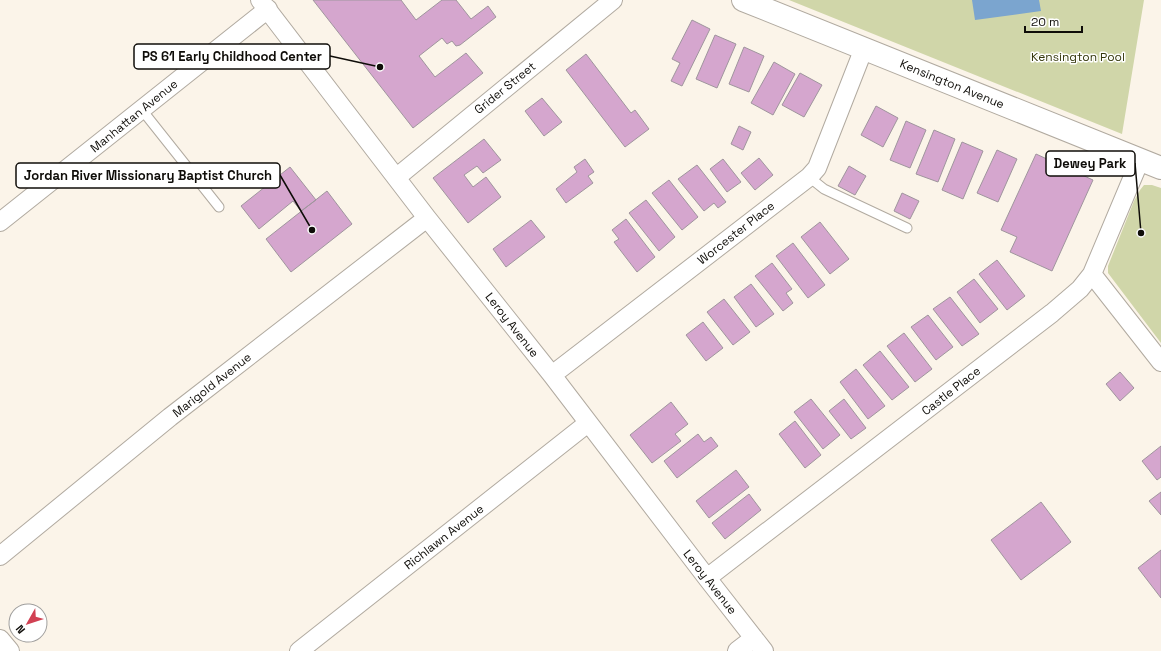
<svg xmlns="http://www.w3.org/2000/svg" width="1161" height="651" font-family="'Space Grotesk',sans-serif">
	<rect width="100%" height="100%" fill="#fbf4e9"/>
	<path fill="#d0d6a9" d="M 789,0 L 1144,0 L 1122,134 Z
		M 1144,185 L 1152,185 L 1161,188 L 1161,343 L 1108,273 L 1108,266 L 1134,201 L 1140,190 Z"/>
	<path fill="#7ba5cf" d="M 972,0 L 1039,0 L 1041,11 L 975,20 Z"/>
	<path fill="#d5a6ce" stroke="#9f959d" d="M 313,0 L 401,0 L 416,20 L 442,0 L 456,0 L 471,19 L 488,6 L 496,17 L 460,45 L 456,46 L 452,41 L 447,44 L 442,38 L 419,56 L 435,77 L 466,53 L 483,73 L 413,128 Z
		M 692,20 L 710,29 L 682,86 L 671,81 L 680,63 L 672,59 Z
		M 715,35 L 736,44 L 717,88 L 696,79 Z
		M 744,47 L 764,56 L 749,92 L 729,84 Z
		M 586,54 L 631,113 L 635,110 L 649,129 L 625,147 L 566,70 Z
		M 774,62 L 795,74 L 773,115 L 751,103 Z
		M 800,73 L 822,85 L 804,117 L 782,105 Z
		M 542,98 L 562,122 L 544,136 L 525,111 Z
		M 876,106 L 898,118 L 883,147 L 861,135 Z
		M 906,121 L 926,130 L 910,168 L 890,160 Z
		M 739,126 L 751,132 L 743,150 L 731,144 Z
		M 934,130 L 955,139 L 938,182 L 916,174 Z
		M 484,139 L 501,160 L 483,173 L 477,166 L 464,175 L 473,187 L 486,177 L 501,197 L 468,223 L 433,178 Z
		M 962,142 L 983,151 L 963,199 L 942,190 Z
		M 997,150 L 1017,159 L 998,202 L 977,193 Z
		M 1036,154 L 1093,180 L 1052,271 L 1010,252 L 1017,237 L 1001,230 Z
		M 759,158 L 773,175 L 755,190 L 741,173 Z
		M 585,159 L 594,172 L 588,176 L 593,183 L 566,203 L 556,189 L 577,172 L 574,167 Z
		M 723,159 L 741,182 L 727,192 L 710,169 Z
		M 697,165 L 726,202 L 718,208 L 714,203 L 704,211 L 678,179 Z
		M 849,166 L 866,176 L 855,195 L 838,186 Z
		M 290,167 L 316,200 L 301,211 L 293,201 L 259,229 L 241,206 Z
		M 669,180 L 698,217 L 682,230 L 652,193 Z
		M 327,191 L 352,224 L 291,272 L 266,239 Z
		M 902,193 L 919,201 L 910,219 L 894,211 Z
		M 646,200 L 675,237 L 659,251 L 629,213 Z
		M 626,219 L 655,257 L 637,272 L 614,242 L 619,239 L 612,230 Z
		M 531,220 L 545,237 L 506,267 L 493,249 Z
		M 820,222 L 849,259 L 830,274 L 801,237 Z
		M 793,243 L 825,285 L 808,298 L 776,256 Z
		M 997,260 L 1025,296 L 1007,310 L 979,274 Z
		M 772,263 L 792,289 L 786,293 L 793,303 L 783,311 L 755,276 Z
		M 974,279 L 998,309 L 980,323 L 957,292 Z
		M 751,284 L 774,314 L 756,327 L 734,297 Z
		M 950,297 L 979,334 L 962,346 L 933,309 Z
		M 724,299 L 750,332 L 733,345 L 707,312 Z
		M 928,315 L 953,347 L 936,360 L 911,327 Z
		M 703,322 L 723,348 L 706,361 L 686,335 Z
		M 904,333 L 932,369 L 915,382 L 887,346 Z
		M 880,351 L 909,387 L 892,400 L 863,365 Z
		M 856,369 L 885,406 L 868,419 L 840,382 Z
		M 1120,372 L 1134,388 L 1120,401 L 1106,384 Z
		M 811,399 L 840,435 L 823,449 L 794,412 Z
		M 844,399 L 866,428 L 851,439 L 829,411 Z
		M 671,402 L 688,424 L 675,434 L 681,441 L 652,463 L 630,435 Z
		M 795,421 L 821,455 L 805,468 L 779,434 Z
		M 698,434 L 704,442 L 711,437 L 718,446 L 677,478 L 664,461 Z
		M 1161,446 L 1161,477 L 1157,480 L 1142,461 Z
		M 736,470 L 749,487 L 709,518 L 696,501 Z
		M 1161,492 L 1161,515 L 1149,501 Z
		M 749,494 L 761,510 L 725,539 L 712,523 Z
		M 1041,502 L 1071,542 L 1021,580 L 991,540 Z
		M 1161,550 L 1161,598 L 1138,568 Z"/>
	<g fill="none" stroke-linecap="round" stroke-linejoin="round">
		<g stroke="#b1aaa0" stroke-width="11">
			<path id="lane" d="M 142,110 L 219,207
				M 809,177 L 824,189 L 907,228"/>
		</g>
		<g stroke="#b1aaa0" stroke-width="20">
			<path id="street" d="M 260,0 L 427,218 L 552,375 L 707,578 L 764,651
				M 397,177 L 613,0
				M 0,222 L 268,9
				M 1092,274 L 1161,362
				M 552,375 L 809,177 L 817,168 L 864,48
				M 0,556 L 170,417 L 427,218
				M 707,578 L 1052,313 L 1080,289 L 1092,274 L 1140,160
				M 0,639 L 10,651
				M 299,651 L 588,423
				M 737,651 L 754,638"/>
		</g>
		<g stroke="#b1aaa0" stroke-width="24">
			<path id="secondary" d="M 743,0 L 1161,168"/>
		</g>
		<use href="#lane" stroke="#fff" stroke-width="9"/>
		<use href="#street" stroke="#fff" stroke-width="18"/>
		<use href="#secondary" stroke="#fff" stroke-width="22"/>
	</g>
	<g text-anchor="middle" dominant-baseline="central" stroke-width="3" stroke-linejoin="round" paint-order="stroke">
		<g font-size="12" fill="#35380c" stroke="#fff">
			<text x="1078" y="57">Kensington Pool</text>
		</g>
		<g font-size="12" fill="#0f0d09" stroke="#fff">
			<text transform="translate(952 84) rotate(22)">Kensington Avenue</text>
			<text transform="translate(505 88) rotate(-39)">Grider Street</text>
			<text transform="translate(134 116) rotate(-39)">Manhattan Avenue</text>
			<text transform="translate(736 233) rotate(-38)">Worcester Place</text>
			<text transform="translate(512 325) rotate(52)">Leroy Avenue</text>
			<text transform="translate(212 385) rotate(-38)">Marigold Avenue</text>
			<text transform="translate(951 391) rotate(-38)">Castle Place</text>
			<text transform="translate(444 537) rotate(-38)">Richlawn Avenue</text>
			<text transform="translate(710 582) rotate(52)">Leroy Avenue</text>
		</g>
	</g>
	<path fill="none" stroke="#0f0d09" stroke-width="1.5" d="M380 67L330 56M1141 233L1135 163M312 230L280 175"/>
	<g fill="#0f0d09" stroke="#fff" stroke-width="1.5">
		<circle cx="380" cy="67" r="4"/>
		<circle cx="1141" cy="233" r="4"/>
		<circle cx="312" cy="230" r="4"/>
	</g>
	<g fill="#fff" stroke="#0f0d09" stroke-width="1.5">
		<rect x="134" y="44" width="196" height="25" rx="4"/>
		<rect x="1046" y="151" width="89" height="25" rx="4"/>
		<rect x="16" y="163" width="264" height="25" rx="4"/>
	</g>
	<g font-size="13" text-anchor="middle" font-weight="bold" fill="#0f0d09">
		<text x="232" y="61">PS 61 Early Childhood Center</text>
		<text x="1090" y="168">Dewey Park</text>
		<text x="148" y="180">Jordan River Missionary Baptist Church</text>
	</g>
	<g transform="translate(28 623) rotate(231)"><circle r="19" fill="#ffffff" stroke="#9f9e9d"/>
	<path d="M0-3L7 15L0 10L-7 15Z" fill="#d14153"/>
	<text y="-6" font-size="11" font-weight="bold" text-anchor="middle" fill="#0f0d09">N</text>
	</g>
	<path d="M1025 26v6h57v-6" fill="none" stroke="#0f0d09" stroke-width="2"/>
	<text x="1031" y="26" font-size="12" fill="#0f0d09" stroke="#ffffff" stroke-width="3" paint-order="stroke">20 m</text>
</svg>
